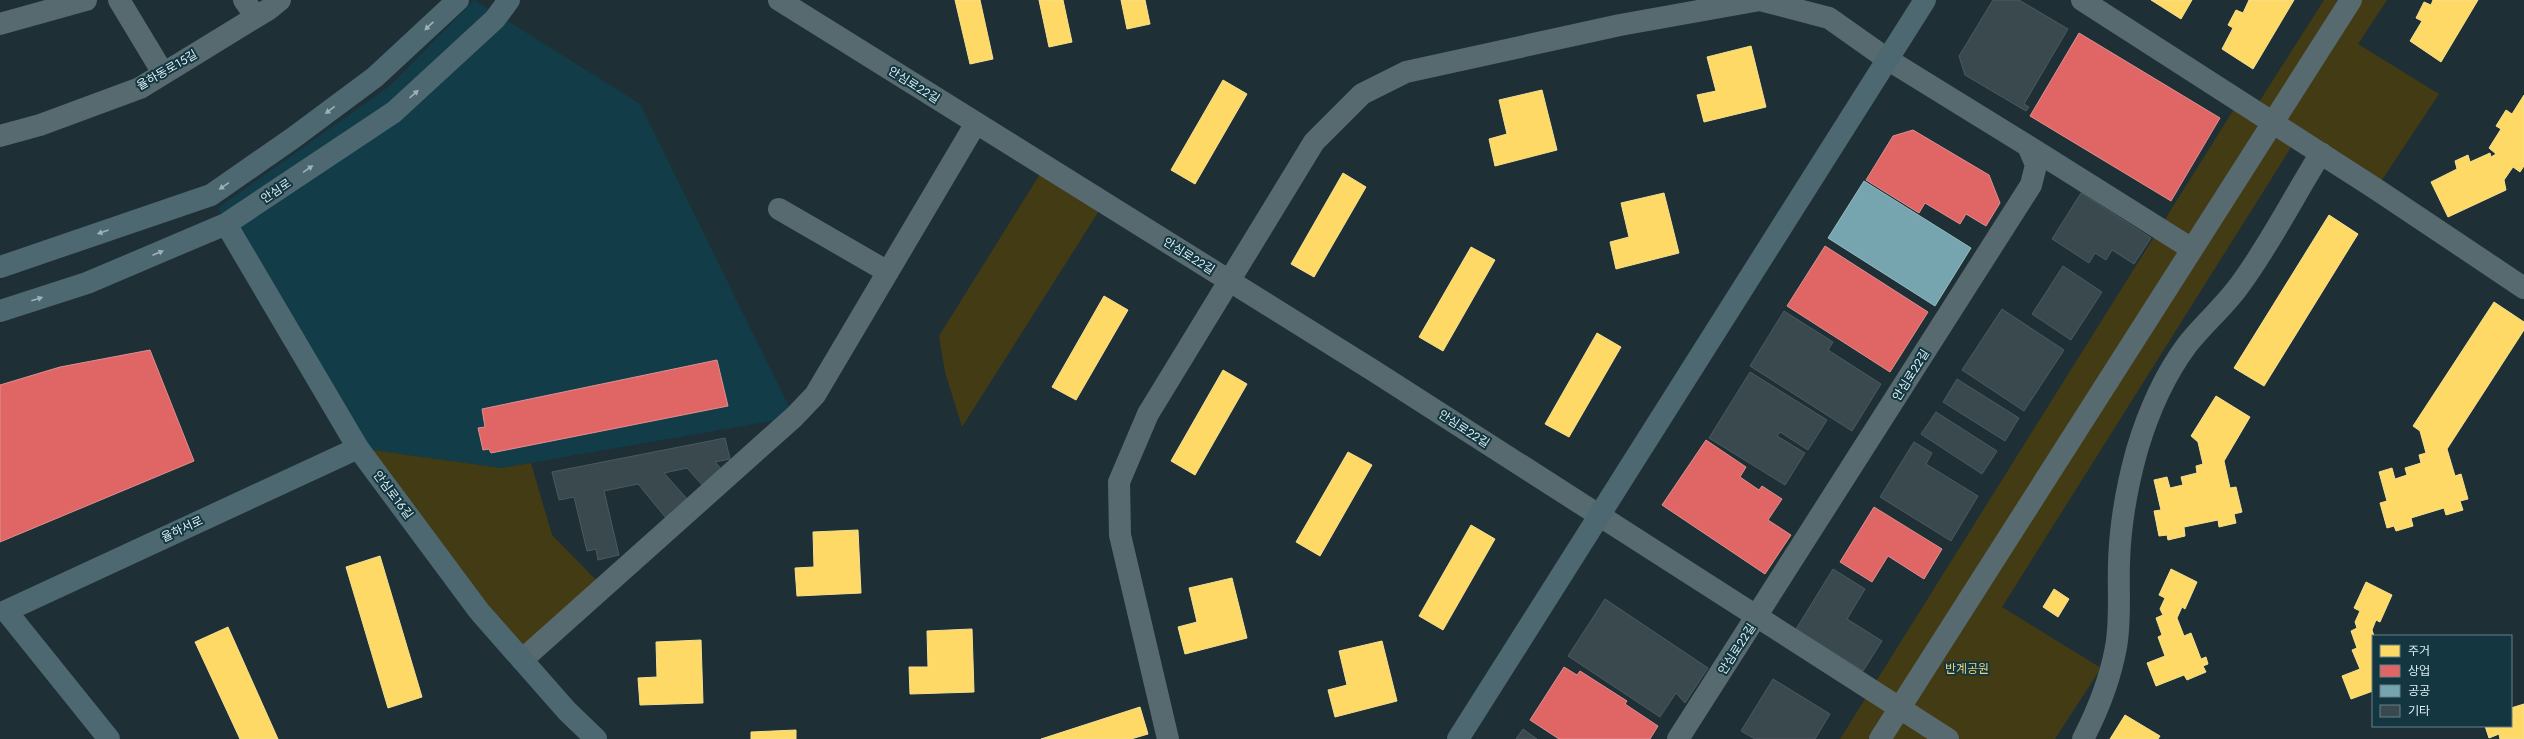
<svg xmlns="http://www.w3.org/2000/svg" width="2524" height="739" font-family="Jost,'Noto Sans KR',sans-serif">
	<rect width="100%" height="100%" fill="#1e3036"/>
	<path fill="#123d48" d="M 474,0 L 640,104 L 794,417 L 501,468 L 358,448 L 264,291 L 218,208 L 391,85 Z"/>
	<path fill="#433b14" d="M 2324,0 L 2387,0 L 2358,44 L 2439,94 L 2376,189 L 2297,138 L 2002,607 L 2101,668 L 2055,739 L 1840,739 L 2239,101 L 2254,110 Z
		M 1045,166 L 1104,203 L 962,427 L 945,372 L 939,336 Z
		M 358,448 L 501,468 L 531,463 L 552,535 L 603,587 L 522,660 Z"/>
	<path fill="#ffd966" stroke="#f5e091" d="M 955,0 L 980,0 L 993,59 L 970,64 Z
		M 1039,0 L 1063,0 L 1072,42 L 1049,47 Z
		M 1121,0 L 1145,0 L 1150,24 L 1127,29 Z
		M 2151,0 L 2192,0 L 2181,19 Z
		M 2249,0 L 2294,0 L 2253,69 L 2222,49 L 2233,28 L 2228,25 L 2236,10 L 2243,13 Z
		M 2433,0 L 2478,0 L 2441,62 L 2410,41 L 2422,21 L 2416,18 L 2424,2 L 2431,5 Z
		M 1751,46 L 1766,107 L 1704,122 L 1697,95 L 1716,91 L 1707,57 Z
		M 1223,80 L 1247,94 L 1195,184 L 1171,170 Z
		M 1542,90 L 1557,150 L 1495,166 L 1489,139 L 1507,134 L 1499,100 Z
		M 2524,95 L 2524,166 L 2520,172 L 2513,167 L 2504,180 L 2506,190 L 2448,217 L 2431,182 L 2457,169 L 2455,161 L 2468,155 L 2470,162 L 2490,153 L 2491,157 L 2496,154 L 2489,148 L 2501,129 L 2496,126 L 2506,110 L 2512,114 Z
		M 1343,173 L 1366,187 L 1314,277 L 1291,264 Z
		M 1664,193 L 1679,253 L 1616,269 L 1610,242 L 1629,237 L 1621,203 Z
		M 2329,215 L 2358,234 L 2264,386 L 2234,368 Z
		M 1471,247 L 1495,260 L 1443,351 L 1419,337 Z
		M 1104,296 L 1128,310 L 1076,400 L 1052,387 Z
		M 2494,302 L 2524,322 L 2524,330 L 2447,449 L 2455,476 L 2461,474 L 2468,499 L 2460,501 L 2463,510 L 2446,515 L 2444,508 L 2411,518 L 2413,526 L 2396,531 L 2394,526 L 2387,528 L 2380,503 L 2387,501 L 2379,472 L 2392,468 L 2395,479 L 2407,475 L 2405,468 L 2421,463 L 2419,455 L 2426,453 L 2420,431 L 2413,426 Z
		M 1597,333 L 1621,347 L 1569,437 L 1545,424 Z
		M 1223,370 L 1247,384 L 1195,475 L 1171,461 Z
		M 2216,396 L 2250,417 L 2224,461 L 2230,488 L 2236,487 L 2242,512 L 2234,514 L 2236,523 L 2219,527 L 2218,520 L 2184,527 L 2185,536 L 2168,540 L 2167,535 L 2159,536 L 2154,511 L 2161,510 L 2154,480 L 2167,477 L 2170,488 L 2183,485 L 2181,477 L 2197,473 L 2196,466 L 2203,464 L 2198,442 L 2191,436 Z
		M 1348,452 L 1372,465 L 1320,556 L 1296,542 Z
		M 1471,525 L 1495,539 L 1443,630 L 1419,616 Z
		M 858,530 L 861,593 L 797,596 L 795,568 L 814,567 L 813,532 Z
		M 380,556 L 422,697 L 388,708 L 346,567 Z
		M 2171,569 L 2197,582 L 2185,609 L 2182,607 L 2177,618 L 2184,636 L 2191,633 L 2201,659 L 2206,657 L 2208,664 L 2203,666 L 2206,672 L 2187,680 L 2184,675 L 2156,686 L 2147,663 L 2165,656 L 2158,637 L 2162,635 L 2156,618 L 2163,615 L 2160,609 L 2165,598 L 2159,595 Z
		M 1232,578 L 1247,638 L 1185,654 L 1178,627 L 1197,622 L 1189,588 Z
		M 2366,582 L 2392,595 L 2380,622 L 2376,620 L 2372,630 L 2374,636 L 2373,691 L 2351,699 L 2342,676 L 2360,669 L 2352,650 L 2357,648 L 2351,631 L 2357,628 L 2355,622 L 2360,611 L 2354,608 Z
		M 2054,589 L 2069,599 L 2058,617 L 2043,607 Z
		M 228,627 L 278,739 L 240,739 L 195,642 Z
		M 972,629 L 974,692 L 910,694 L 909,667 L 928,667 L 927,631 Z
		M 701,640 L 703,703 L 640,705 L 638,678 L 657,677 L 656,642 Z
		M 1382,641 L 1397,701 L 1335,717 L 1328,690 L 1347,685 L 1339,651 Z
		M 2524,704 L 2524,739 L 2500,739 L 2499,734 L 2489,738 L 2485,726 L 2511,726 L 2511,717 L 2513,716 L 2511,708 Z
		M 1140,707 L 1148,734 L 1131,739 L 1041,739 Z
		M 2125,715 L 2160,736 L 2158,739 L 2110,739 Z
		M 796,730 L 796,739 L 751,739 L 751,732 Z"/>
	<path fill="#e06666" stroke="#df8f91" d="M 2079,33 L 2220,118 L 2171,201 L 2030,116 Z
		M 1913,130 L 1989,175 L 2000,203 L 1986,226 L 1966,214 L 1960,224 L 1925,203 L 1919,213 L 1866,180 L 1893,136 Z
		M 1825,246 L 1928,312 L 1890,372 L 1787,306 Z
		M 150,350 L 194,461 L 0,542 L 0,385 L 60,367 Z
		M 717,360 L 728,406 L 491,453 L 489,449 L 483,450 L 478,428 L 485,427 L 482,409 Z
		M 1706,440 L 1746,467 L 1740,477 L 1759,490 L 1762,486 L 1782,499 L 1768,520 L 1791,535 L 1765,574 L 1662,505 Z
		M 1874,507 L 1942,549 L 1924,579 L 1888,556 L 1872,582 L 1840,562 Z
		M 1564,667 L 1577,675 L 1580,671 L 1627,701 L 1625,704 L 1658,726 L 1650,739 L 1559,739 L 1530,720 Z"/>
	<path fill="#76a5af" stroke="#95bbc4" d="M 1864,181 L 1971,248 L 1935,306 L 1828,238 Z"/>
	<path fill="#3a494e" stroke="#4c5a5f" d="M 1993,0 L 2019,0 L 2068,29 L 2024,104 L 2029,107 L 2026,111 L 1965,75 L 1959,56 Z
		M 2081,193 L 2151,238 L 2134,264 L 2112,250 L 2106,260 L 2095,253 L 2089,263 L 2052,239 Z
		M 2063,266 L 2102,292 L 2071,340 L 2032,314 Z
		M 2002,309 L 2064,350 L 2024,411 L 1962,370 Z
		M 1784,311 L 1833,342 L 1828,350 L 1881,384 L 1852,431 L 1750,366 Z
		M 1750,372 L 1827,420 L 1808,450 L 1780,432 L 1777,436 L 1805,453 L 1785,485 L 1709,438 Z
		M 1957,379 L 2019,418 L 2005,441 L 1943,402 Z
		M 1936,412 L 1997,451 L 1982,474 L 1921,434 Z
		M 725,438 L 730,459 L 715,462 L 723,471 L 704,487 L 687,468 L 664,473 L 688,500 L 666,518 L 638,484 L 604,491 L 619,555 L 598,560 L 596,549 L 587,551 L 574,497 L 559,500 L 552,472 Z
		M 1914,442 L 1932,453 L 1926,464 L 1978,496 L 1951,541 L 1880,497 Z
		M 1833,569 L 1865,589 L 1847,619 L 1882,641 L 1863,671 L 1796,629 Z
		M 1605,599 L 1708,668 L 1685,703 L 1676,693 L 1660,717 L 1568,656 Z
		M 1773,679 L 1830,714 L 1815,739 L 1755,739 L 1741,731 Z
		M 1523,729 L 1537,739 L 1516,739 Z"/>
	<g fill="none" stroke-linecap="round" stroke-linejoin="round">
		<path stroke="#566a70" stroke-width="22" d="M 119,0 L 163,73
			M 244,0 L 256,17
			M 779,0 L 1374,371 L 1948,739
			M 2082,0 L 2376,189 L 2524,288
			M 0,24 L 86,0
			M 0,136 L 40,125 L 140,88 L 269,9 L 280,0
			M 2028,146 L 2192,249
			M 779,209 L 888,272
			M 522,660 L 794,417 L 815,395 L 976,123
			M 1168,739 L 1120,535 L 1119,482 L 1148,414 L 1314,142 L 1362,94 L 1406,72 L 1620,25 L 1760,0 L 1829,18 L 1887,59 L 2028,146 L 2036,165 L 2031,185 L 1678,739
			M 1880,739 L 2351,0
			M 2083,739 C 2098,710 2110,680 2116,647 C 2121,619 2118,591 2119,563 C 2120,525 2127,486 2137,450 C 2148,413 2164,376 2187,345 C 2203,324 2224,307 2239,286 C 2269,246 2294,196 2321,153"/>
		<path stroke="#4e6871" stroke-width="22" d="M 226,224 L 358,448 L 479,611 L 567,711 L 596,739
			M 0,267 L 211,195 L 293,138 L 375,77 L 458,0
			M 0,311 L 87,283 L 226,224 L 394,112 L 495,19 L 509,0
			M 109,739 L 6,611 L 358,448
			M 1458,739 L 1925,0"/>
	</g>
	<defs><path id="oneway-solid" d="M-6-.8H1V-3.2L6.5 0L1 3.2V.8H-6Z"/></defs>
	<g fill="#9db2ba">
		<use href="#oneway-solid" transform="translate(429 26) rotate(137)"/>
		<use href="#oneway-solid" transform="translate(414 94) rotate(-42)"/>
		<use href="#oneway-solid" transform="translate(330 110) rotate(143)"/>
		<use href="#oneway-solid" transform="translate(308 169) rotate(-34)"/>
		<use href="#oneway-solid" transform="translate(224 186) rotate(146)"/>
		<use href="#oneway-solid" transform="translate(103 232) rotate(161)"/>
		<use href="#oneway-solid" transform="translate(158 253) rotate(-23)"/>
		<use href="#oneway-solid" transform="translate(37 299) rotate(-18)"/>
	</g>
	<g text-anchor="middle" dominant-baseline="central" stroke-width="4" stroke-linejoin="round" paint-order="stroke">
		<g font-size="12" fill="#ddeff5" stroke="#143640">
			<text transform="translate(167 70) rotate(-30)">율하동로15길</text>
			<text transform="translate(914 85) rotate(32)">안심로22길</text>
			<text transform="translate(276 191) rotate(-34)">안심로</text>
			<text transform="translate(1189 256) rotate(32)">안심로22길</text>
			<text transform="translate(1911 375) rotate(-58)">안심로22길</text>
			<text transform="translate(1464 429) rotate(33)">안심로22길</text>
			<text transform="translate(393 495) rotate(53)">안심로16길</text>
			<text transform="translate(182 529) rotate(-25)">율하서로</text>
			<text transform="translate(1737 649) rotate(-57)">안심로22길</text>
		</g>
		<g font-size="12" fill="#e9cf71" stroke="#143640">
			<text x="1967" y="669">반계공원</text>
		</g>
	</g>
	<rect x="2372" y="635" width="140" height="92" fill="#143640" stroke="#648088"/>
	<rect x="2380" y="645" width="20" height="12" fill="#ffd966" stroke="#648088"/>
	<text x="2408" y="655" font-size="12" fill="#ddeff5">주거</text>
	<rect x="2380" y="665" width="20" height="12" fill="#e06666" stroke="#648088"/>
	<text x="2408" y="675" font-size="12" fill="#ddeff5">상업</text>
	<rect x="2380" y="685" width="20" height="12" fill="#76a5af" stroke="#648088"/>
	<text x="2408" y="695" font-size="12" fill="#ddeff5">공공</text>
	<rect x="2380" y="705" width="20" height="12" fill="#3a494e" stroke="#648088"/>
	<text x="2408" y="715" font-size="12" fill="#ddeff5">기타</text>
</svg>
